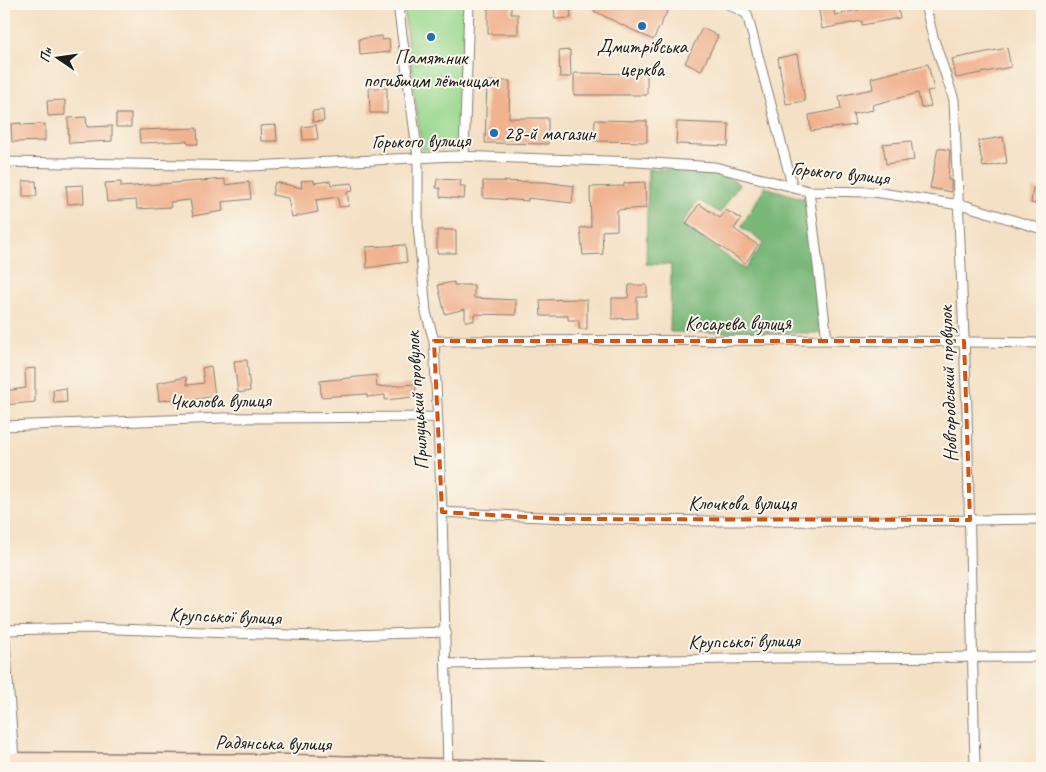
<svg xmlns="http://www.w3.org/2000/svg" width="1046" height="772" font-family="Caveat,sans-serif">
	<rect width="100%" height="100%" fill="#fbf7ec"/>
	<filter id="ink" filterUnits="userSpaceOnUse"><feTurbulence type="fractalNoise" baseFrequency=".02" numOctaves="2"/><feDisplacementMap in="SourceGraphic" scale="10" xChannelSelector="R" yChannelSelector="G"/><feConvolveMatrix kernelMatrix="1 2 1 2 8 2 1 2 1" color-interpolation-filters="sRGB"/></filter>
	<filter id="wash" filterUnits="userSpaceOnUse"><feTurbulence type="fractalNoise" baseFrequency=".0096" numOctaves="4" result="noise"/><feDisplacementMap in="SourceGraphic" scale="20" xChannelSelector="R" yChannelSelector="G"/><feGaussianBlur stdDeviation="1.12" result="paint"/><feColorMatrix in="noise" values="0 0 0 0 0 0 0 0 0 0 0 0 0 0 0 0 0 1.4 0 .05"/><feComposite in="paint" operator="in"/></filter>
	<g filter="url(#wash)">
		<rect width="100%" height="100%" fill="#f4e0c4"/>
		<path fill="#99d88e" stroke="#5a7a55" d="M 403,4 L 465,4 L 460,149 L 422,149 Z"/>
		<path fill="#7ab879" stroke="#4b6a4a" d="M 648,169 C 677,170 714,167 739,184 L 720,213 L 698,200 L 682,224 L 745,269 L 764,242 L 741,227 L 765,187 L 805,199 L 820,333 L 670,332 L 671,265 L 646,264 Z"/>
		<g id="blocks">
			<path fill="#f0b28f" d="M 488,4 L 511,4 L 511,14 L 518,14 L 518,34 L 488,34 Z
				M 554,4 L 570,4 L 571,18 L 555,19 Z
				M 597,4 L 660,4 L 669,8 L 653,40 L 594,11 Z
				M 818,4 L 833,4 L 835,15 L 859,10 L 859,7 L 873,4 L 897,4 L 900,18 L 862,25 L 862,21 L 822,29 Z
				M 702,28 L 718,36 L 701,71 L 685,63 Z
				M 382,36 L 382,40 L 389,39 L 390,52 L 360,55 L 359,39 Z
				M 1007,48 L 1011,67 L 956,78 L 952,59 Z
				M 570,50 L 571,77 L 560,77 L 559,51 Z
				M 797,54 L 805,101 L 786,104 L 778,58 Z
				M 928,64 L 934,90 L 927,91 L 931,106 L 921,108 L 918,93 L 872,105 L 873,110 L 853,114 L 855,125 L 811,131 L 809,115 L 841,109 L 839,96 L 873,89 L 871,78 Z
				M 574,73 L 647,74 L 647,95 L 574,95 Z
				M 487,81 L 510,81 L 509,118 L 548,118 L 548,144 L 485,143 Z
				M 369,88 L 387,88 L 387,113 L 370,113 Z
				M 65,100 L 65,115 L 48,116 L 47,101 Z
				M 323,110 L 324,121 L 313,122 L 312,111 Z
				M 116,114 L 131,114 L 131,127 L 116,127 Z
				M 86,117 L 87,127 L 112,126 L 112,141 L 69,143 L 68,118 Z
				M 595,120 L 647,121 L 647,142 L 594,141 Z
				M 677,122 L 729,124 L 728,146 L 676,144 Z
				M 21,123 L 21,125 L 45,124 L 45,141 L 12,142 L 11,124 Z
				M 276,125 L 277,141 L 261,141 L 260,126 Z
				M 316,125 L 318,139 L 303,140 L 302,127 Z
				M 197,128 L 198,144 L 188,144 L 187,141 L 140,143 L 139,130 Z
				M 1003,137 L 1007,163 L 983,167 L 978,141 Z
				M 911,141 L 914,160 L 886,164 L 883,144 Z
				M 938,148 L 950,150 L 948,180 L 951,180 L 951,192 L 930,188 Z
				M 225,179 L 225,185 L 249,182 L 251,199 L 222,202 L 223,211 L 193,216 L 190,200 L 170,202 L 171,207 L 137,209 L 136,200 L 107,202 L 105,183 L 121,182 L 121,187 Z
				M 437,179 L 461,180 L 460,186 L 465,186 L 464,199 L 440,197 L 440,188 L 436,188 Z
				M 314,180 L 314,183 L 330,181 L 331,185 L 352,183 L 353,191 L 347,192 L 349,206 L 339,207 L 338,197 L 316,200 L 318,212 L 292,217 L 288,198 L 272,195 L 275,182 L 302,188 L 301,181 Z
				M 23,181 L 36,181 L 37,196 L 23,196 Z
				M 483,181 L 545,182 L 574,186 L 572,203 L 528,198 L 528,201 L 483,198 Z
				M 645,182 L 646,208 L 617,210 L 617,230 L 602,231 L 603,254 L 583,255 L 580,228 L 591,227 L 590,187 L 624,186 L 624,183 Z
				M 83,185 L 84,203 L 68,204 L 66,186 Z
				M 1033,188 L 1042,190 L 1042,205 L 1031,203 Z
				M 699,204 L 720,218 L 726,210 L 741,219 L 734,229 L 758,245 L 745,263 L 686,224 Z
				M 437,230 L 456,230 L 456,253 L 437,253 Z
				M 405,245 L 407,262 L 367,268 L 366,247 Z
				M 454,282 L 454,285 L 474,285 L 474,298 L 516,300 L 516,315 L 474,314 L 474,321 L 465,321 L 465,309 L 445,314 L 438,285 Z
				M 629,285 L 647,285 L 647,297 L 637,297 L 637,318 L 612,319 L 612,298 L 628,298 Z
				M 578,299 L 587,300 L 587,329 L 579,329 L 579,320 L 568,320 L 568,316 L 541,316 L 540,300 Z
				M 247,360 L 250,391 L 238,393 L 234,361 Z
				M 211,366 L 215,396 L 173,403 L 173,399 L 159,401 L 157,383 L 186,377 L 187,385 L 204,383 L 202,368 Z
				M 35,368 L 35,402 L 4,405 L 4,391 L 26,388 L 25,369 Z
				M 376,375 L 377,387 L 415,384 L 416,392 L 413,393 L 413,397 L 385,400 L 385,395 L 367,397 L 367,394 L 321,397 L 320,381 Z
				M 66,388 L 67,402 L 54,403 L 53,390 Z"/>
		</g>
	</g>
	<g filter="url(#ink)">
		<use href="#blocks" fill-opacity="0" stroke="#887e70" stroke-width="1"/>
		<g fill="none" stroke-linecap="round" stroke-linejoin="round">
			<g stroke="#887e70" stroke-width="11">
				<path id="minor" d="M 398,4 L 418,157 L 418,225 L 426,312 L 434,341 L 442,512 L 448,768
					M 728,4 L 747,14 L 793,188 L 809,191 L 827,340
					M 925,4 L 933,37 L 954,100 L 967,410 L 975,768
					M 464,156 L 469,4
					M 4,162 L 251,166 L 455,156 L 637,162 L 715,167 L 809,191 L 874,192 L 967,206 L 1042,229
					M 434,341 L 827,340 L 1042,343
					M 4,426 L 222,418 L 437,417
					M 442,512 C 642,524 842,522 1042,519
					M 4,630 L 87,628 L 317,636 L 446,632
					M 4,630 L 14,759
					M 446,664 L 777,658 L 1042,657"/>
			</g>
			<g stroke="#887e70" stroke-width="15">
				<path id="secondary" d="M 4,759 L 292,761 L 542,768"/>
			</g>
			<use href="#minor" stroke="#fff" stroke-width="9"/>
			<use href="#secondary" stroke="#fde4d0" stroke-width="12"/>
		</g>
	</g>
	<path fill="none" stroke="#d4530e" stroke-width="4" stroke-dasharray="10 6" stroke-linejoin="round" d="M 434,341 L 964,341 L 970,520 L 559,519 L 442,512 Z"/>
	<g fill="#1f6fb2" stroke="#fbf7ec" stroke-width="2">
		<circle cx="642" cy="26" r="5"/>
		<circle cx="431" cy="37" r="5"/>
		<circle cx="494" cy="133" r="5"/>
	</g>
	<g text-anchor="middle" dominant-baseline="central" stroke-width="4" stroke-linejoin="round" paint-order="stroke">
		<g font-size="20" fill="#1c1c1c" stroke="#fbf7ec">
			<text x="642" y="46">Дмитрівська<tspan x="642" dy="23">церква</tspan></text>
			<text x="431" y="57">Памятник<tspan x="431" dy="23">погибшим лётчицам</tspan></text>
			<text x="504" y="133" text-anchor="start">28-й магазин</text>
		</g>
		<g font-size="20" fill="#1c1c1c" stroke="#fbf7ec">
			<text transform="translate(421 141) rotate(-1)">Горького вулиця</text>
			<text transform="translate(840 173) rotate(6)">Горького вулиця</text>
			<text x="738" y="323">Косарева вулиця</text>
			<text transform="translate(948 384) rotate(-92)">Новгородський провулок</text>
			<text transform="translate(220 401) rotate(-1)">Чкалова вулиця</text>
			<text transform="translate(417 401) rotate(-94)">Прилуцький провулок</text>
			<text x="742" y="503">Клочкова вулиця</text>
			<text transform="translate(225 616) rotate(2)">Крупської вулиця</text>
			<text transform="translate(744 641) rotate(-1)">Крупської вулиця</text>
			<text transform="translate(273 743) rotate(1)">Радянська вулиця</text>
		</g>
	</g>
	<rect width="1046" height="772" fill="none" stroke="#fbf7ec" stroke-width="20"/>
	<g transform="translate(58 58) rotate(283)" stroke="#fbf7ec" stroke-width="4" paint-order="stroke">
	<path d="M0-4L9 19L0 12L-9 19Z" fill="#1c1c1c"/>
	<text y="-8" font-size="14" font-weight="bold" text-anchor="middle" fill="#1c1c1c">Пн</text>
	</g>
</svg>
